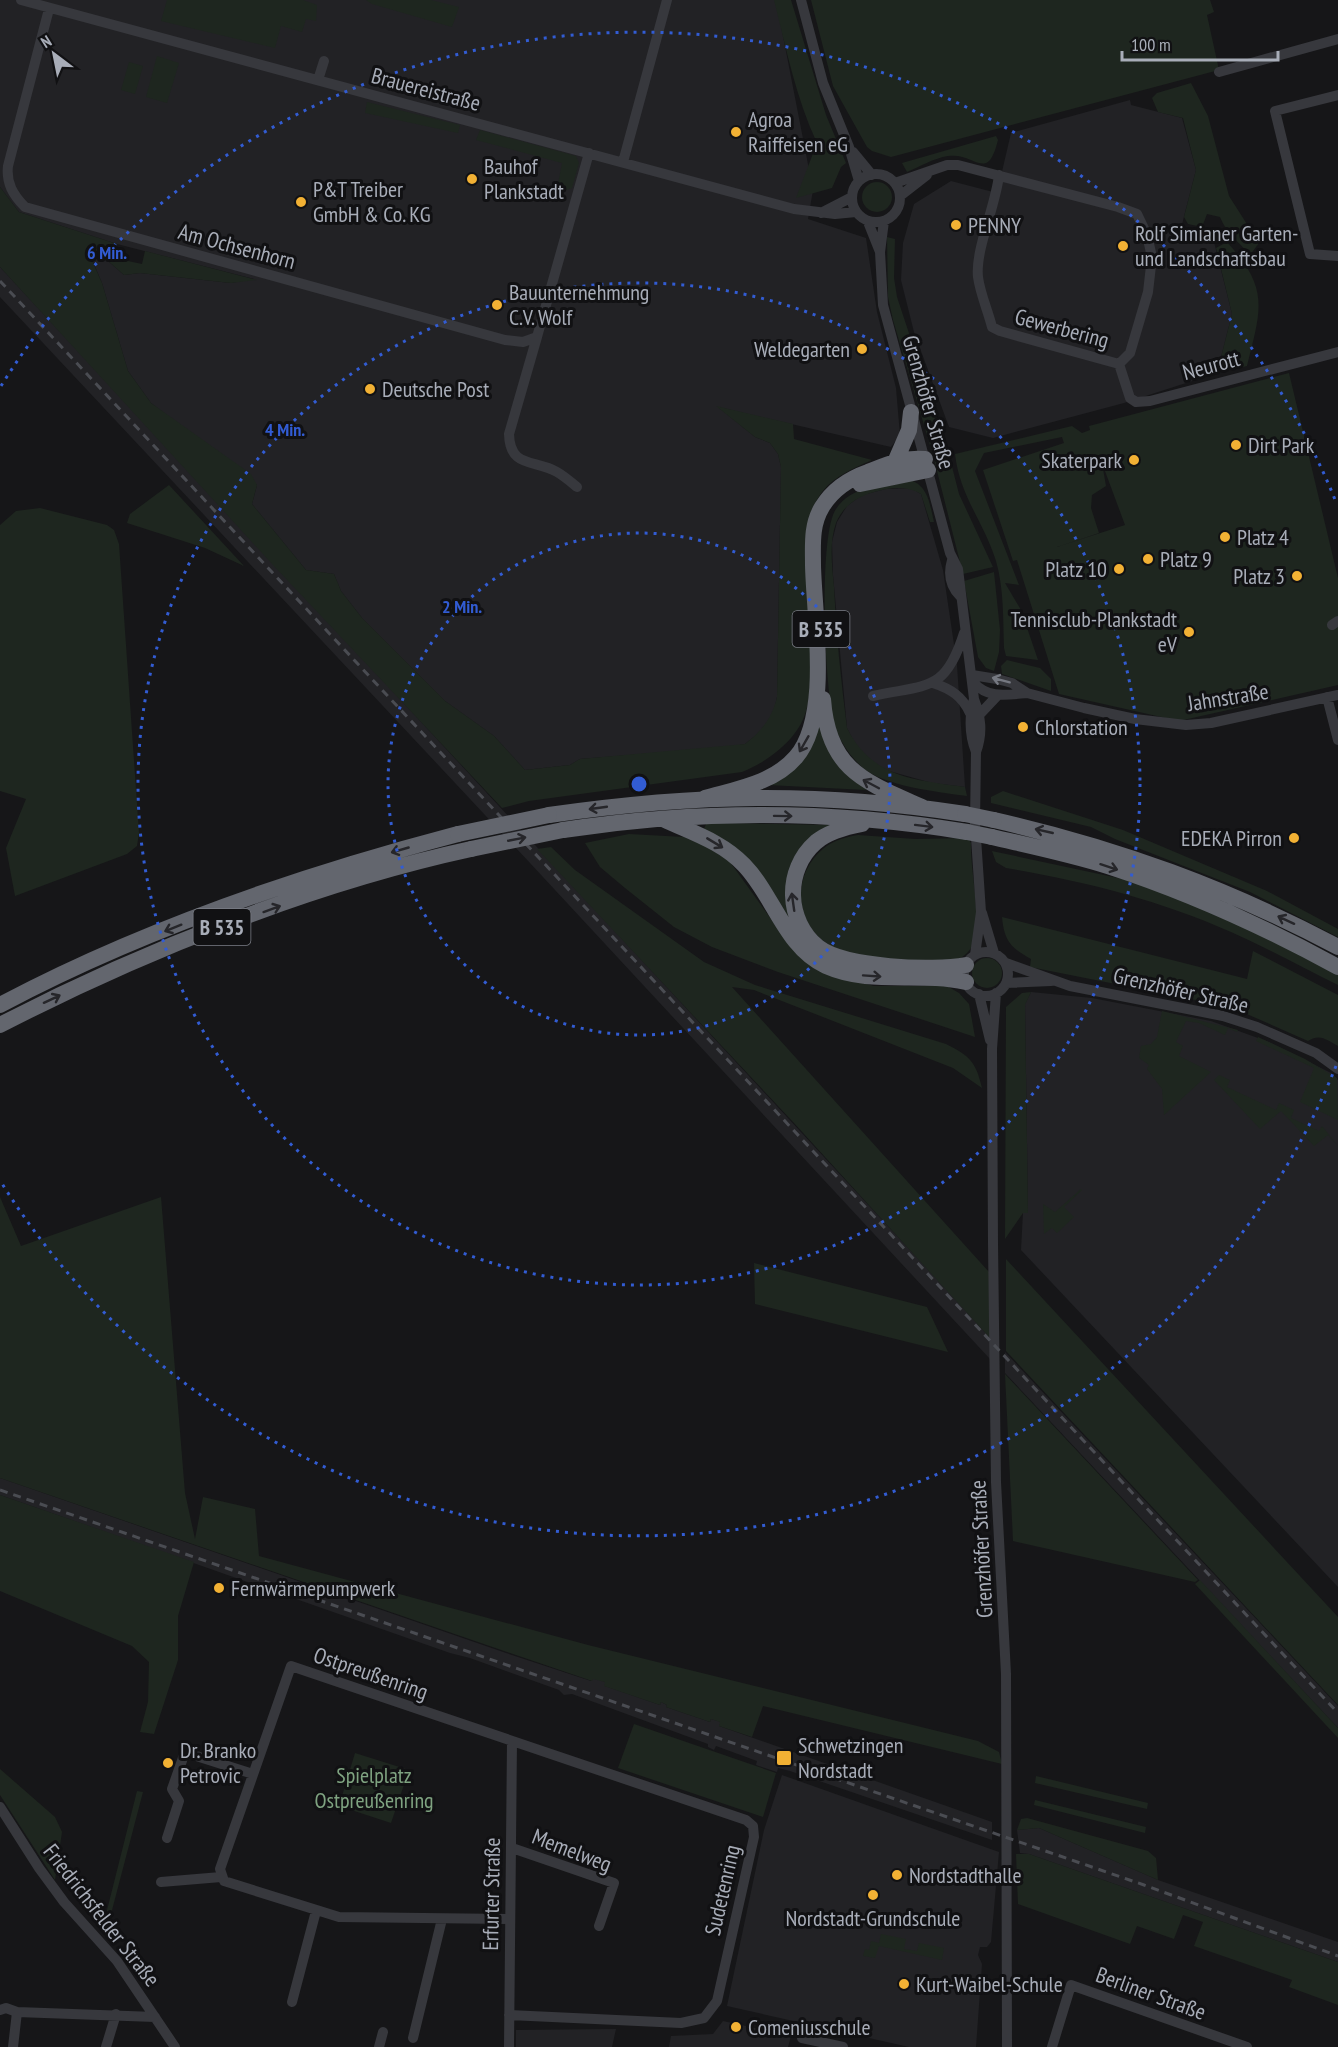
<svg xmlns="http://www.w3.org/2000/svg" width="1338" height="2047" font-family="'PT Sans Narrow',sans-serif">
	<rect width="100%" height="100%" fill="#161618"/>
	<path fill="#222225" d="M 0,0 L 776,0 L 813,190 L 808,219 L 866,238 L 877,312 L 896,388 L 900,435 L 891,447 L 718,407 L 755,437 L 770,443 L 778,454 L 781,467 L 777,697 L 773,714 L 759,733 L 745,744 L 729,747 L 580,759 L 570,765 L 525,770 L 494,736 L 445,701 L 362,618 L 341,591 L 334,574 L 306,570 L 252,504 L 257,485 L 151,403 L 128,371 L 102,283 L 91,257 L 99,253 L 124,275 L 140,273 L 231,283 L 254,279 L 117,244 L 19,212 L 0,187 Z
		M 1130,100 L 1131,105 L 1182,118 L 1196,170 L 1180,232 L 1214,242 L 1232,314 L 1217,373 L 1124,403 L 993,438 L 949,427 L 914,332 L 901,280 L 903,243 L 914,204 L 951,181 L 997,193 L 1011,133 Z
		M 0,267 L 960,1304 L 990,1338 L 990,1359 L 530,863 L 0,297 Z
		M 911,488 L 921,494 L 943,570 L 957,665 L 965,787 L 932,783 L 882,769 L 871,762 L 856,746 L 847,728 L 833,575 L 832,542 L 837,522 L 847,506 L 862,495 L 886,489 Z
		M 1031,992 L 1092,998 L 1211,1021 L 1269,1042 L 1331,1073 L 1338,1080 L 1338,1587 L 1021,1250 L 1023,1212 L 1028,1212 L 1025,1004 Z
		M 1005,1352 L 1338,1706 L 1338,1728 L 1005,1373 Z
		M 0,1478 L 506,1653 L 591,1681 L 593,1678 L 606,1682 L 605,1686 L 660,1705 L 661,1702 L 667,1705 L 666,1707 L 710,1722 L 711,1719 L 721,1722 L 719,1726 L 992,1822 L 992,1840 L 790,1771 L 778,1768 L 777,1772 L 756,1765 L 757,1761 L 716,1746 L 714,1750 L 708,1747 L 708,1744 L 572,1694 L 564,1695 L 559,1690 L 470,1658 L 450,1653 L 0,1495 Z
		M 782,1775 L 999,1852 L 991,1942 L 987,1947 L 980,1947 L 978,1955 L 982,1964 L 976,2047 L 909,2047 L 727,2006 L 764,1830 Z
		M 1039,1828 L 1158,1880 L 1338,1942 L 1338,1962 L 1029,1854 L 1020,1853 L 1017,1830 Z
		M 723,2021 L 791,2036 L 788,2047 L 669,2047 L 671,2036 L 713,2034 Z
		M 616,2029 L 612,2047 L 516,2047 L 516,2030 Z"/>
	<path fill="#1e261f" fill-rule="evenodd" d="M 167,0 L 303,0 L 317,5 L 316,21 L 306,19 L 302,32 L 281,26 L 275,48 L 161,21 Z
		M 366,0 L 431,0 L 459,7 L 452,27 L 372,4 Z
		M 774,0 L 791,0 L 826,115 L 846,163 L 841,167 L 832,188 L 796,198 L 817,143 C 796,98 786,48 774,0 Z
		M 811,0 L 1210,0 L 1214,12 L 1207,15 L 1219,70 L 891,157 L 872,151 L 867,147 L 833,86 Z
		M 157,56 L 179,63 L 167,103 L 146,97 Z
		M 129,62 L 143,66 L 135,94 L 121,90 Z
		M 1191,83 L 1208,116 L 1229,196 L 1259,243 L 1250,255 C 1238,241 1227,234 1220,217 L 1207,214 L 1202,227 L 1188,224 L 1184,217 L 1196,170 L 1183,118 L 1158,112 L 1152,98 L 1157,93 Z
		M 367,102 L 460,125 L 458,133 L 365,113 Z
		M 480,130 L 576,156 L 579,163 L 572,188 L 563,191 L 557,189 L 562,163 L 476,140 Z
		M 996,136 L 998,140 C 987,184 976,152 948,156 C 934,158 919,167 907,172 L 902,163 Z
		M862 197a15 15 0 1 1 30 0a15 15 0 1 1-30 0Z
		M 0,187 L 19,212 L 117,244 L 114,258 L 142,264 L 145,251 L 257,280 L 231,283 L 140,273 L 124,275 L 99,253 L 91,258 L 102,283 L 128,371 L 151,403 L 251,474 L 257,485 L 252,504 L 306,570 L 334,574 L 341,591 L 362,618 L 445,701 L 494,736 L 525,770 L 570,765 L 580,759 L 745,744 C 762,731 772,718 777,697 L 781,467 L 778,454 L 770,443 L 755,437 L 716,406 L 793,424 L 794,439 L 872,460 C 852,469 832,477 820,495 C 804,517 805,544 806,570 C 808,605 816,680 806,711 C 798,740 767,762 742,772 L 529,801 L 502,808 L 273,565 L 0,267 Z
		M 887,237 L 895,239 L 894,278 L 897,297 L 948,451 L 959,494 L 993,567 L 963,574 L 934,459 L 893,320 L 888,297 Z
		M 1227,242 C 1270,289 1261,309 1247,366 L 1217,373 L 1232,314 L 1216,248 Z
		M 1289,373 L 1338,578 L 1338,685 L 1179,721 L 1059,694 L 1017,560 L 1013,561 L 983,470 L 1064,443 L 1062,437 L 984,453 L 975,471 L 1019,585 L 1005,583 L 1021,610 L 1038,660 L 1006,656 L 1004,648 C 1003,619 1004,589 996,561 C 984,522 960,497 955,454 L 1072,426 L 1082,433 L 1090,430 L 1089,426 ZM 1102,463 L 1125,525 L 1057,547 L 1099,533 L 1091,508 L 1092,495 L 1106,486 Z
		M 910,480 C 929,486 930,506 934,522 L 930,522 L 921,494 C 908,486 893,487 878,491 C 860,495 843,505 836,523 C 829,543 832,566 834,587 C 836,634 841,681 847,728 C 872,778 915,780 965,787 L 967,796 C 938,792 883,786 862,767 C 851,757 842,744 836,730 C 824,698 818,534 836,509 C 852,485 884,485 910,480 Z
		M 169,485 L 244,566 L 205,548 L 127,523 L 130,514 Z
		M 40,508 L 107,525 L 114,530 L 119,544 L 139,833 L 137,846 L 127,854 L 15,896 L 6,848 L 26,799 L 0,791 L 0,525 L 16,511 Z
		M 994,572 L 1000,630 L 999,652 L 994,671 L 986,668 L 978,657 L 964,581 Z
		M 1007,660 L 1040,668 L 1051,679 L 1051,691 L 1002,674 L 1001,666 Z
		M 818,721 L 867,789 L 866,790 L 768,785 Z
		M 1003,791 L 1123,830 L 1267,891 L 1338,929 L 1338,937 L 1250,892 L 1115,839 L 1091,827 L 991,803 L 991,797 Z
		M 718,823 L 834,825 L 789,887 L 824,958 L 704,829 L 706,824 Z
		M 629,834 L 684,837 L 708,847 L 730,862 L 786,940 L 848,979 L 874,986 L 947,986 L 959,993 L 969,1004 L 975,1037 L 778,972 L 712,947 L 674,927 L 625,888 L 600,867 L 585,843 Z
		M 858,835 L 915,839 L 968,838 L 971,843 C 970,872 982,916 973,943 C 971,951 964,956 958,960 C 923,960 871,963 838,949 C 795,932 788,877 824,848 C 834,840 846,837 858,835 Z
		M 551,847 L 575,870 L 704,962 L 755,985 L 946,1044 C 970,1056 976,1062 982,1088 L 953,1068 L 754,990 L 732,987 L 989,1272 L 990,1338 L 794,1123 L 537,849 Z
		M 992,851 L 1146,884 L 1221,914 L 1338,974 L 1338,985 C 1302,967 1267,948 1231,932 C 1159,900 1084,881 1006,868 L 996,862 Z
		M 1002,917 L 1247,979 L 1253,951 L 1338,995 L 1338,1046 C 1327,1040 1320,1033 1308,1041 L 1231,1007 L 1030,967 L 1031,959 C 1011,948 1004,941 1002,917 Z
		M972 973a15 15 0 1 1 30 0a15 15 0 1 1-30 0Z
		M 1031,992 L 1025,1005 L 1028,1213 L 1023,1213 L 1005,1239 L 1006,1007 L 1022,993 Z
		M 1162,1011 L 1238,1030 L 1237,1032 L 1228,1028 L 1225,1035 L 1199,1023 L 1186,1021 L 1176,1042 L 1183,1046 L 1179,1056 L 1211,1072 L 1164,1115 L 1162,1089 L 1147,1069 L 1149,1065 L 1139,1058 L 1141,1046 L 1151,1044 L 1157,1037 Z
		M 1258,1037 L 1305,1059 L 1337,1078 L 1338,1120 L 1300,1102 L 1314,1068 L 1256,1041 Z
		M 1219,1075 L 1230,1080 L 1227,1087 L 1276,1110 L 1279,1103 L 1294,1110 L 1291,1118 L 1319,1131 L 1322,1126 L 1338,1146 L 1328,1135 L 1314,1146 L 1281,1111 L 1260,1129 L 1214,1080 Z
		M 1081,1189 L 1082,1190 L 1064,1207 L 1074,1217 L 1057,1233 L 1052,1228 L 1044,1234 L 1043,1204 L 1055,1212 Z
		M 0,1197 L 21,1246 L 161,1197 L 185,1493 L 195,1539 L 203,1497 L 255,1509 L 259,1556 L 588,1645 L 978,1741 L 999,1752 L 1002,1764 L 763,1706 L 752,1737 L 719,1726 L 720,1722 L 711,1719 L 710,1722 L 666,1707 L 667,1705 L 661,1702 L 660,1705 L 604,1686 L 605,1682 L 593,1679 L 592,1681 L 0,1478 Z
		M 1006,1259 L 1338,1617 L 1338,1705 L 1006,1351 Z
		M 754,1263 L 927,1307 L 948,1352 L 755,1304 Z
		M 1005,1374 L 1198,1580 L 1195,1582 L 1013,1541 Z
		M 0,1495 L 194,1562 L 178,1616 L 178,1660 L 154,1734 L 140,1732 L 148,1702 L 149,1662 L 132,1646 L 0,1591 Z
		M 1200,1580 L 1338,1728 L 1338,1738 L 1195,1584 Z
		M 634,1724 L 776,1773 L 763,1817 L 618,1768 Z
		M 355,1753 L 409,1770 L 391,1823 L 339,1806 Z
		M 0,1769 L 55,1817 L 62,1832 L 55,1880 L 0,1795 Z
		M 1036,1776 L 1148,1803 L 1147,1809 L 1035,1783 Z
		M 137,1791 L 143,1792 L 106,1933 L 102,1930 Z
		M 1035,1800 L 1146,1827 L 1145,1833 L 1034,1805 Z
		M 1027,1818 L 1148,1851 L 1156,1858 L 1158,1880 L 1039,1828 L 1017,1830 L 1021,1819 Z
		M 1016,1854 L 1029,1854 L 1338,1962 L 1338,2005 L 1289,1987 L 1292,1980 L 1194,1946 L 1203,1922 L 1183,1915 L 1174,1939 L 1137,1926 L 1130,1944 L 1018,1904 Z
		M 881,1934 L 906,1939 L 904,1949 L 917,1951 L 919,1943 L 944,1948 L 942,1960 L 879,1946 L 875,1958 L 863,1956 L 865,1949 L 869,1950 L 871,1941 L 879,1943 Z"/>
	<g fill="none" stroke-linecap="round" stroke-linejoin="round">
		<path stroke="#37383d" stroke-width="10" d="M 21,0 L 794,209 L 835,214 L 856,212
			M 801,0 L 823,83 L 849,147 L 859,181
			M 49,9 L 8,166 C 6,183 13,195 25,207 L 505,340 L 523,342 L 537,337 L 589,153
			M 1219,72 L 1338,39
			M 318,80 L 324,61
			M 1338,95 L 1275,111 L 1310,254 L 1338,256
			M 853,152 L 872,175
			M 623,162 L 667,0
			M852 198a24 24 0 1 1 48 0a24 24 0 1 1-48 0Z
			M 895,183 L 947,165 L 958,165 L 1118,207 L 1137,214 L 1147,235 L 1152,257 L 1148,292 L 1130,353 L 1119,364 L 1000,331 L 992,327 C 988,311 980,293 978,277 C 975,250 996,205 999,175
			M 900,196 L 927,175
			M 821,213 L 852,197
			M 884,221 L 880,252 L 883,305 L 950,553 L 958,569 L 974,699 C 981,717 983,733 976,752 L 975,823 L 981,912 L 975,955
			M 868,222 L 880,252
			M 537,337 L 509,434 C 510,469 535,459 557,472 C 564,476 571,482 577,487
			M 1119,364 L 1130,398 L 1136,402 L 1150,401 L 1338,352
			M 952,560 C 948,574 950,586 960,596
			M 1332,625 L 1338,621
			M 972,675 L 997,679 L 1012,683 L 1027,693 L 1084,708 L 1135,719 L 1186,725 L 1211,723 L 1338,695
			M 973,682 C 988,699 1006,695 1027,693
			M 933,683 C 951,689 962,696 970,713
			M 873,696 C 927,684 945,693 964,633
			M 1327,697 L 1338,740
			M 974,699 C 969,717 969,734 976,752
			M 980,714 L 997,696
			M 982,913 L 994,953
			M964 974a22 22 0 1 1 44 0a22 22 0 1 1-44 0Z
			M 1006,963 L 1070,986 L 1223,1016 L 1257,1027 L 1316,1053 L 1338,1069
			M 1006,983 L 1051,981
			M 996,993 L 992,1049 L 993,1243 L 996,1482 L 1006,1674 L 1007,2047
			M 979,994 L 990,1040
			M 0,1807 L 39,1868 L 64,1902 L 117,1961 L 175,2047
			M 167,1838 L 179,1801 L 172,1789 L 184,1755 L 190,1754 L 253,1774
			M 512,1848 L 614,1883 L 599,1926
			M 161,1882 L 221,1877
			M 508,1919 L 339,1917 L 224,1881 L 220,1869 L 291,1666 L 746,1820 L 753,1826 L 754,1837 L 717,2001 L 704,2018 L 681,2023 L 509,2015
			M 292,2002 L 316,1911
			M 0,2010 L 6,2008 L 17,2012
			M 413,2038 L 442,1919
			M 802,2038 L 843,2047
			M 13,2047 L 17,2012 L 155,2017
			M 106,2047 L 116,2014
			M 379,2047 L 383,2032
			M 509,2047 L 512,1741
			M 1052,2047 L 1071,1985 L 1247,2047"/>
		<path stroke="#63666e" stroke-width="16" d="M 896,460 L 909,430 L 911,412
			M 860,484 L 928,470
			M 823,699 C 828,771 866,782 924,808
			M 705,798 C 736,789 774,783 796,757 C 831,716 814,617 813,565 C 813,545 811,525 822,507 C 833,489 848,479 868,472 C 888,464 903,457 925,459
			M 549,815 C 695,794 819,791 965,814
			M 665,820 C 693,833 722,842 744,865 C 774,896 785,947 826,966 C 871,986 920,971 966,982
			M 994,820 C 1117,848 1227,888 1338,947
			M 862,824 C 846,827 828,832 816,842 C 784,870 786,921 818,947 C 845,968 933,971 966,965
			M 563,830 C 696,810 834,810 967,832
			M 992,837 C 1031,846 1070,854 1108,866 C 1188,892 1265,927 1338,967
			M 0,1005 C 143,929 302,875 458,834
			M 0,1025 C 143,951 314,883 471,849"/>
		<path stroke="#4a4c52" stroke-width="3" stroke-dasharray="8 6" stroke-linecap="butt" d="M 0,281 L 1338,1713
			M 0,1490 L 1144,1885 L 1338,1956"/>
		<path stroke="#63666e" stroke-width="16" d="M 965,814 L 994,820
			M 967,832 L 992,837
			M 458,834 L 549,815
			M 471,849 L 563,830"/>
	</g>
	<defs><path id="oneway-shaft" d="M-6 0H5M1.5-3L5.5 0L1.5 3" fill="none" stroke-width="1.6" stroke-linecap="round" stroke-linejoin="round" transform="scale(1.5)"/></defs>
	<use stroke="#757881" href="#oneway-shaft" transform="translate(1001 680) rotate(-165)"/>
	<g stroke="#26262a">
		<use href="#oneway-shaft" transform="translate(804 744) rotate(120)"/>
		<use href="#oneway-shaft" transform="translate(871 784) rotate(-152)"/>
		<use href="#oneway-shaft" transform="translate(598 808) rotate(172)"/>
		<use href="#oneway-shaft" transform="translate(783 816) rotate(1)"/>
		<use href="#oneway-shaft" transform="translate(924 826) rotate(7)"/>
		<use href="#oneway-shaft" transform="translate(1044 831) rotate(-167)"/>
		<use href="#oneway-shaft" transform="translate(517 839) rotate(-11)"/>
		<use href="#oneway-shaft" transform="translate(715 843) rotate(31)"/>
		<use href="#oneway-shaft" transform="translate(400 850) rotate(164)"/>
		<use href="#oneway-shaft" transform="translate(1109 867) rotate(18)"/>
		<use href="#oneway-shaft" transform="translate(793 902) rotate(-98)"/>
		<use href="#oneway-shaft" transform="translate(272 909) rotate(-20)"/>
		<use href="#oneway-shaft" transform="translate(1286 920) rotate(-155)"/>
		<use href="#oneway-shaft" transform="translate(173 928) rotate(158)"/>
		<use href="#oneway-shaft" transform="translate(872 976) rotate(4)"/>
		<use href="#oneway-shaft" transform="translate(52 999) rotate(-25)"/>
	</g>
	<g fill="none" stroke="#325cd3" stroke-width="3" stroke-dasharray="3 6">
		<circle cx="639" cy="784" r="251"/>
		<circle cx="639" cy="784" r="501"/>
		<path d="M1336 1066A752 752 0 0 1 1 1182M1 386A752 752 0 0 1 1336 502"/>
	</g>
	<g fill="#f2b134" stroke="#111113" stroke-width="2">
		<circle cx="736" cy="132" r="6"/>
		<circle cx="472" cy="179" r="6"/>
		<circle cx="301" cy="202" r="6"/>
		<circle cx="956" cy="225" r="6"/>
		<circle cx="1123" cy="246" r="6"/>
		<circle cx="497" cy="305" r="6"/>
		<circle cx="862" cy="349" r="6"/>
		<circle cx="370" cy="389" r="6"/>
		<circle cx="1236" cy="445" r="6"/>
		<circle cx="1134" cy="460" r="6"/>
		<circle cx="1225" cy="537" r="6"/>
		<circle cx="1148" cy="559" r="6"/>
		<circle cx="1119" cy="569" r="6"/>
		<circle cx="1297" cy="576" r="6"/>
		<circle cx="1189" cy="632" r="6"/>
		<circle cx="1023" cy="727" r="6"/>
		<circle cx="1294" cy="838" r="6"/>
		<circle cx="219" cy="1588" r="6"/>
		<rect x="776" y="1750" width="16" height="16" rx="3"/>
		<circle cx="168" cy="1763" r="6"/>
		<circle cx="897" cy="1875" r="6"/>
		<circle cx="873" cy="1895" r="6"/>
		<circle cx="904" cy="1984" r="6"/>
		<circle cx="736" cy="2027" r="6"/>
	</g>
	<g text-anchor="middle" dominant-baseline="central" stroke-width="6" stroke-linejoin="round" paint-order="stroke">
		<g fill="#111113" stroke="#7b7e86" stroke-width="1.5">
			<rect x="792.5" y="611" width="57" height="36" rx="4.5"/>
			<rect x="193.5" y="909" width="57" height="36" rx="4.5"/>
		</g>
		<g font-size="21" font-weight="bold" fill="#a8adb8">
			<text x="821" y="629">B 535</text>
			<text x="222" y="927">B 535</text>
		</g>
		<g font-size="22" fill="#a8adb8" stroke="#111113">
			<text transform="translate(426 89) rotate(15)">Brauereistraße</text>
			<text transform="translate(237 246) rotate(15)">Am Ochsenhorn</text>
			<text transform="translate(1062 328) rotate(15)">Gewerbering</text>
			<text transform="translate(1211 365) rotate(-15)">Neurott</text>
			<text transform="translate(929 402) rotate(74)">Grenzhöfer Straße</text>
			<text transform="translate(1228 697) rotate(-9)">Jahnstraße</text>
			<text transform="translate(1181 990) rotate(13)">Grenzhöfer Straße</text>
			<text transform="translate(981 1549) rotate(-93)">Grenzhöfer Straße</text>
			<text transform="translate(371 1673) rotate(19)">Ostpreußenring</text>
			<text transform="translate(572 1850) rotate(21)">Memelweg</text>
			<text transform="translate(722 1890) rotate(-77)">Sudetenring</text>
			<text transform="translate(491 1894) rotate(-89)">Erfurter Straße</text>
			<text transform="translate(102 1915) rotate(52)">Friedrichsfelder Straße</text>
			<text transform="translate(1151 1993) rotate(20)">Berliner Straße</text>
		</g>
		<g font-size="22" fill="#a8adb8" stroke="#111113" text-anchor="start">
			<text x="748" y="119">Agroa<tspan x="748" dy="25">Raiffeisen eG</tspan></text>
			<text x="484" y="166">Bauhof<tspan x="484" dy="25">Plankstadt</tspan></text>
			<text x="313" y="189">P&amp;T Treiber<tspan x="313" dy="25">GmbH &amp; Co. KG</tspan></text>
			<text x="968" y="225">PENNY</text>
			<text x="1135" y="233">Rolf Simianer Garten-<tspan x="1135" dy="25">und Landschaftsbau</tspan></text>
			<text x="509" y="292">Bauunternehmung<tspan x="509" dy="25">C.V. Wolf</tspan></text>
			<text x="850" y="349" text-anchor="end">Weldegarten</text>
			<text x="382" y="389">Deutsche Post</text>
			<text x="1248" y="445">Dirt Park</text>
			<text x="1122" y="460" text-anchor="end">Skaterpark</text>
			<text x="1237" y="537">Platz 4</text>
			<text x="1160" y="559">Platz 9</text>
			<text x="1107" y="569" text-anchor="end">Platz 10</text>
			<text x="1285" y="576" text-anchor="end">Platz 3</text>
			<text x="1177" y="619" text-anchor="end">Tennisclub-Plankstadt<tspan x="1177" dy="25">eV</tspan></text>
			<text x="1035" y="727">Chlorstation</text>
			<text x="1282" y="838" text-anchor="end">EDEKA Pirron</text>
			<text x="231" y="1588">Fernwärmepumpwerk</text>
			<text x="798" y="1745">Schwetzingen<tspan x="798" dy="25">Nordstadt</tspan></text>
			<text x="180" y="1750">Dr. Branko<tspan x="180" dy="25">Petrovic</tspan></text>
			<text x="909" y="1875">Nordstadthalle</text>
			<text x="873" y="1918" text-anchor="middle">Nordstadt-Grundschule</text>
			<text x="916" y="1984">Kurt-Waibel-Schule</text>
			<text x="748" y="2027">Comeniusschule</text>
		</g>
		<g font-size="22" fill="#7fa381" stroke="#111113">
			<text x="374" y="1775">Spielplatz<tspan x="374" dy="25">Ostpreußenring</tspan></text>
		</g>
	</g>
	<circle cx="639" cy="784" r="9" fill="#325cd3" stroke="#111113" stroke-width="3"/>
	<g font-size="18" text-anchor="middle" font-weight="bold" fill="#325cd3" stroke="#111113" stroke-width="6" stroke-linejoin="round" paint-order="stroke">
		<text x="107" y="259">6 Min.</text>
		<text x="285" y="436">4 Min.</text>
		<text x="462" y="613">2 Min.</text>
	</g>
	<g transform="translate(54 54) rotate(328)" stroke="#111113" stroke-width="4.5" paint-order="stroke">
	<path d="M0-4.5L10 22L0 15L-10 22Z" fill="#a8adb8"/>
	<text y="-9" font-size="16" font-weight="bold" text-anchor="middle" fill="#a8adb8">N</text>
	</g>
	<path d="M1122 51v9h156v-9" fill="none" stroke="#a8adb8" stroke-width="3"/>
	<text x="1131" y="51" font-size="18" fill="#a8adb8" stroke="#111113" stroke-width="4.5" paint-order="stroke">100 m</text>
</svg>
